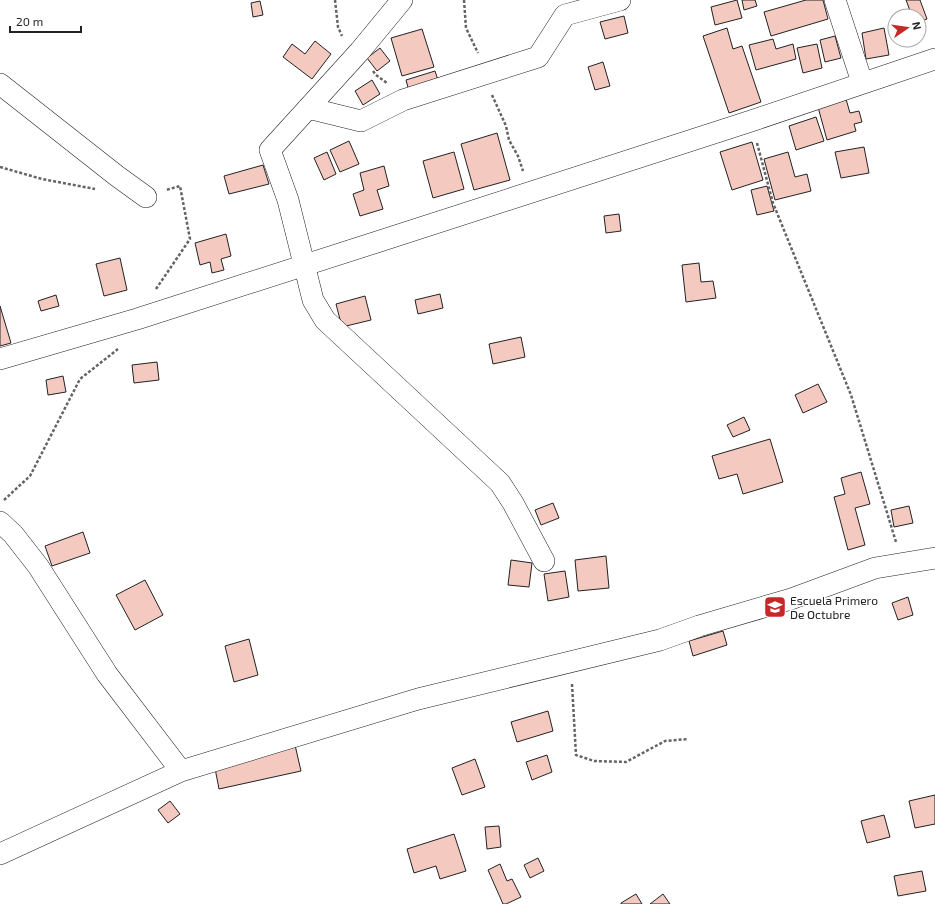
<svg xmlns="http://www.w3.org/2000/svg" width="935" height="904" font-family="'Exo 2',sans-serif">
	<rect width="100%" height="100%" fill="#fff"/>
	<path fill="#f3c9c0" stroke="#222" d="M 737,0 L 742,18 L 715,25 L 711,7 Z
		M 742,0 L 755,0 L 757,6 L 744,10 Z
		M 806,0 L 823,0 L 828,19 L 771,36 L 764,12 Z
		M 906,0 L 920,0 L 927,19 L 919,22 L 919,16 L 912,16 Z
		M 260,1 L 263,15 L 253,17 L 251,3 Z
		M 624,16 L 628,33 L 605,39 L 600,22 Z
		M 727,28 L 733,49 L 742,46 L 761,102 L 729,113 L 703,36 Z
		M 884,28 L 889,55 L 866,59 L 862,33 Z
		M 422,29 L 434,67 L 402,76 L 391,38 Z
		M 835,36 L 841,58 L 825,62 L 820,40 Z
		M 773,39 L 776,49 L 793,44 L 796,59 L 756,70 L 749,45 Z
		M 315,41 L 331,54 L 312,79 L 283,57 L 292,44 L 305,54 Z
		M 817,44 L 822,68 L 803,73 L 797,48 Z
		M 380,48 L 390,61 L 377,71 L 367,58 Z
		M 603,62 L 610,86 L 595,90 L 588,67 Z
		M 435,71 L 440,86 L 410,95 L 406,80 Z
		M 372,80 L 380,94 L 363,105 L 355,91 Z
		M 846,99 L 850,113 L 859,111 L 862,122 L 854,124 L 856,131 L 827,140 L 818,107 Z
		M 816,117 L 824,141 L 796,150 L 789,126 Z
		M 497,133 L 510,180 L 474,190 L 461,144 Z
		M 349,141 L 359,164 L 340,172 L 330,150 Z
		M 752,142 L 763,180 L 732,190 L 720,152 Z
		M 864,147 L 869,173 L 841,178 L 835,152 Z
		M 327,152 L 336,174 L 324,180 L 314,158 Z
		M 454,152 L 464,189 L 433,198 L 423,161 Z
		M 788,152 L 795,177 L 807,174 L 811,191 L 775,200 L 764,159 Z
		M 263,165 L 269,184 L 229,194 L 224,176 Z
		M 384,166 L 389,186 L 377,190 L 383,209 L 360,216 L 353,194 L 364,190 L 360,173 Z
		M 767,186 L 774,211 L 757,215 L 751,190 Z
		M 619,214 L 621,231 L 606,233 L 604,216 Z
		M 226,234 L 231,256 L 221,259 L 224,270 L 212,273 L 210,262 L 200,265 L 195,243 Z
		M 120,258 L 127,290 L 104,296 L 96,264 Z
		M 699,263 L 701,282 L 713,281 L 716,298 L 686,302 L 682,265 Z
		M 440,294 L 443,308 L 418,314 L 415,300 Z
		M 56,295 L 59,306 L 41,311 L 38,301 Z
		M 365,296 L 371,320 L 342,327 L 336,304 Z
		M 0,306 L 11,343 L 0,346 Z
		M 521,337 L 525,357 L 493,364 L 489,344 Z
		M 157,362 L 159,380 L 134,383 L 132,365 Z
		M 63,376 L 66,392 L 48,395 L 46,380 Z
		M 818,384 L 827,402 L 803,413 L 795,395 Z
		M 744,417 L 750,430 L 733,437 L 727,425 Z
		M 770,439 L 783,482 L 743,494 L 737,474 L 719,479 L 712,456 Z
		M 861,472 L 870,504 L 855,508 L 865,545 L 848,550 L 834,497 L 845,494 L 841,478 Z
		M 553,503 L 559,518 L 541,525 L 535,510 Z
		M 909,506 L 913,523 L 894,527 L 891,510 Z
		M 83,532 L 90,553 L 52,566 L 45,546 Z
		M 606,556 L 609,588 L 578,591 L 575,560 Z
		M 511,560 L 532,563 L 529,587 L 508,585 Z
		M 565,571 L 569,597 L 548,601 L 544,574 Z
		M 145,580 L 163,615 L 135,630 L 116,595 Z
		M 908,597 L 913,615 L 898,620 L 892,603 Z
		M 723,631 L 727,645 L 693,656 L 689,641 Z
		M 249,639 L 258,675 L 234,682 L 225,646 Z
		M 548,711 L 553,731 L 517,742 L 511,722 Z
		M 295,745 L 301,771 L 219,789 L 214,763 Z
		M 547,755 L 552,772 L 532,780 L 526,762 Z
		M 475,759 L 485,787 L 462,795 L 452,768 Z
		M 935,795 L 935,824 L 915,828 L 909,801 Z
		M 170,801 L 180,814 L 168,823 L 158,810 Z
		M 884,815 L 890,837 L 867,843 L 861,821 Z
		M 499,826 L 501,847 L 487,849 L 485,827 Z
		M 454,834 L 466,871 L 440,879 L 436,866 L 414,873 L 407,849 Z
		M 538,858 L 544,871 L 530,878 L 524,865 Z
		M 500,864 L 507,881 L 512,879 L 521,897 L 506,904 L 503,904 L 488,870 Z
		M 922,871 L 926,891 L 898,896 L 894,876 Z
		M 636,894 L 642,904 L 621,904 L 621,903 Z
		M 663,894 L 670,904 L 650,904 Z"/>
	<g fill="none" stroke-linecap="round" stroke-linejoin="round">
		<g stroke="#222" stroke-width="22">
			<path id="street" d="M 402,0 L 360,51 L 270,150 L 288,200 L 313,300 L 325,320 L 500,483 L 513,503 L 544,561
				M 835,0 L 862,82
				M 0,84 L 117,176 L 146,197
				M 308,108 L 361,121 L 403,100 L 538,57 L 565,15 L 620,0
				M 0,359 L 137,319 L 380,241 L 751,121 L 935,59
				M 0,522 L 13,534 L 38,566 L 107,674 L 181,771
				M 0,854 L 181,771 L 418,699 L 660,640 L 699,626 L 791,599 L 875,568 L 935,558"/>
		</g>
		<path stroke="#646464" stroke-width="2.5" stroke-dasharray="3 2" stroke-linecap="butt" d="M 335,0 L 338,27 L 342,36
			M 464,0 L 466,28 L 478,53
			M 373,71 L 376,75 L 387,83
			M 492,95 L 506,126 L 509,140 L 518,156 L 523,171
			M 757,143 L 773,203 L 851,395 L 896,542
			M 0,167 L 42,179 L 95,189
			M 156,289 L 190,239 L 180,186 L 166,190
			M 4,500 L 30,476 L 80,379 L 118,349
			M 572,684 L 576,755 L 594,761 L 626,762 L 665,741 L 688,739"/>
		<use href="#street" stroke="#fff" stroke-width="21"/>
	</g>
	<defs>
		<g id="school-square" transform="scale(1.15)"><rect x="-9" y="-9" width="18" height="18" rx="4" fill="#c62828" stroke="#fff"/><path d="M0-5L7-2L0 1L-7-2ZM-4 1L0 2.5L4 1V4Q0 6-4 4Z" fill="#fff"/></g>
	</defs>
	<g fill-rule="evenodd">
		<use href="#school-square" x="775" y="607"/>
	</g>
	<g text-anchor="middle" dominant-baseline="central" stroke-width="3" stroke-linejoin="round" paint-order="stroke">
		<g font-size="12" fill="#222" stroke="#fff" text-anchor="start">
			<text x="790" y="600">Escuela Primero<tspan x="790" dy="14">De Octubre</tspan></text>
		</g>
	</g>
	<g transform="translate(907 28) rotate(77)"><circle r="19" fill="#ffffff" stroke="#a7a7a7"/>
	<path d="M0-3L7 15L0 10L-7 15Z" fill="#c62828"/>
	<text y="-6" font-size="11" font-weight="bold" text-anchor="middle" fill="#222222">N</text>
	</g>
	<path d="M10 26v6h71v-6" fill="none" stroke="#222222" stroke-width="2"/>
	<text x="16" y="26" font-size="12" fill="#222222" stroke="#ffffff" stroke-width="3" paint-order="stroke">20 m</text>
</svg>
